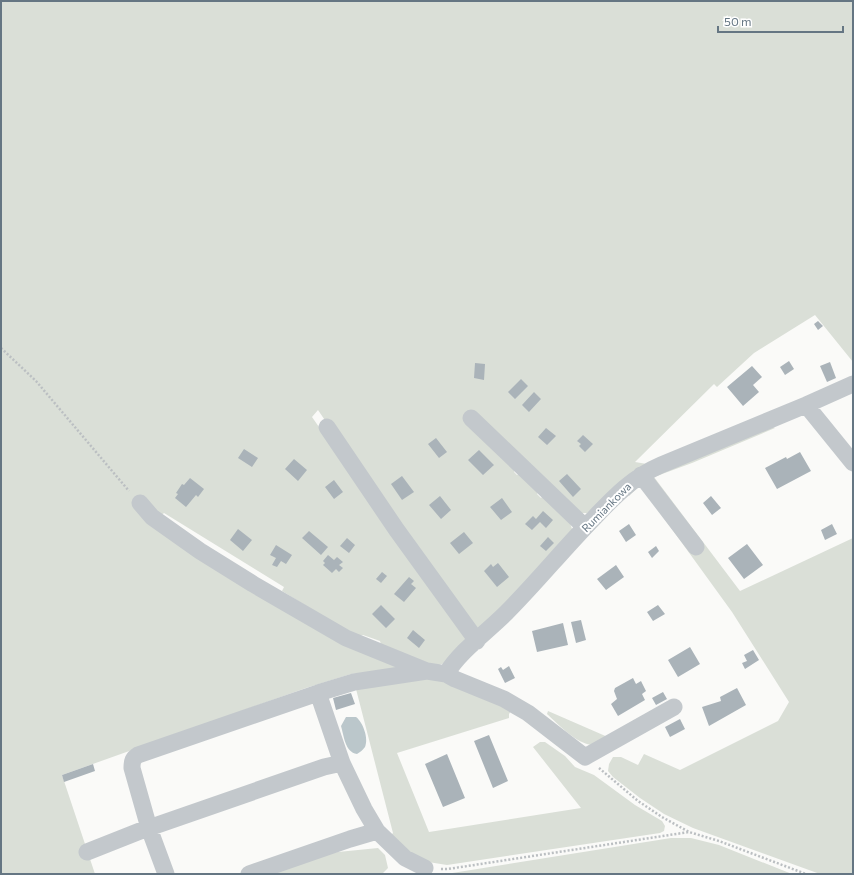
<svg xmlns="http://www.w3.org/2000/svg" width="854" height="875" font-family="Commissioner,sans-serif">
	<rect width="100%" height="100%" fill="#fafaf8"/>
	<path fill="#dadfd7" d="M 1,1 L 853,1 L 853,362 L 815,315 L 754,353 L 717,387 L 714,384 L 635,462 L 647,464 L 587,513 L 577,513 L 515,469 L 514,472 L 517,475 L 519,474 L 539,491 L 537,494 L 541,498 L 544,495 L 569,520 L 573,532 L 506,607 L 477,629 L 368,484 L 318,410 L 312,417 L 467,639 L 445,663 L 436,666 L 382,648 L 380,641 L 363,635 L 357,637 L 282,591 L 284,587 L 164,513 L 151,524 L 407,668 L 351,674 L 306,688 L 62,775 L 95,874 L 1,874 Z
		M 771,426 L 775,428 L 692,463 L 654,477 L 740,591 L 853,538 L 853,874 L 820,874 L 693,828 L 664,814 L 640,798 L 613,777 L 608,771 L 609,764 L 613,757 L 621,757 L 638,765 L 644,754 L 680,770 L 778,721 L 789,702 L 732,612 L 640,485 L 629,496 L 627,492 L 630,487 L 637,483 L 643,485 L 649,493 L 656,487 L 650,478 L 650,475 L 653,473 Z
		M 433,676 L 513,708 L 509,714 L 509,718 L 397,753 L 429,832 L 581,808 L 533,747 L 540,742 L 545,742 L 565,756 L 575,767 L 594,775 L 635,805 L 662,821 L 665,826 L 664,831 L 660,833 L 447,865 L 422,861 L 389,837 L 393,833 L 356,689 Z
		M 548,711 L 610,738 C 605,740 597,745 592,745 C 577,744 558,724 547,714 Z
		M 671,838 L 691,838 L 719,845 L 792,874 L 426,874 L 446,874 Z
		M 378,848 L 385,855 L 388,868 L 382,874 L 268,874 L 328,853 Z"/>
	<path fill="#bbc7cb" d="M 346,717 L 356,717 C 363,722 369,739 365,747 C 363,750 360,752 357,754 C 345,752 344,736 341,726 Z"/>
	<path fill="#aab3b9" d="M 818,321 L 823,326 L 818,330 L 814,324 Z
		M 789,361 L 794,369 L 785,375 L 780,367 Z
		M 830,362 L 836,378 L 827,382 L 820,366 Z
		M 475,363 L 485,364 L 484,380 L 474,378 Z
		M 752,366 L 762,377 L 753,385 L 759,392 L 743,406 L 727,387 Z
		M 521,379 L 528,386 L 515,399 L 508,392 Z
		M 534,392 L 541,399 L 529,412 L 522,405 Z
		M 546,428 L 556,436 L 547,445 L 538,437 Z
		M 583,435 L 593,444 L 585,452 L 579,446 L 581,444 L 577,441 Z
		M 436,438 L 447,452 L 439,458 L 428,444 Z
		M 244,449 L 258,458 L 252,467 L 238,458 Z
		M 479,450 L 494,465 L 483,475 L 468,460 Z
		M 800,452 L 811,471 L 777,489 L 765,468 L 786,457 L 787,459 Z
		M 294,459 L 307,470 L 298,481 L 285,469 Z
		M 567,474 L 581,489 L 573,497 L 559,481 Z
		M 402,476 L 414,492 L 402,500 L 391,484 Z
		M 190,478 L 204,489 L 198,497 L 196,495 L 186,507 L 175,498 L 178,494 L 176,493 L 182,484 L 184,485 Z
		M 334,480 L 343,492 L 334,499 L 325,487 Z
		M 440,496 L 451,510 L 441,519 L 429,505 Z
		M 711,496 L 721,508 L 712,515 L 703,503 Z
		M 502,498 L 512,512 L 501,520 L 490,507 Z
		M 543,511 L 553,520 L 546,528 L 540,522 L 532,530 L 525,524 L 533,516 L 536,519 Z
		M 629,524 L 636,535 L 626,542 L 619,531 Z
		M 832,524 L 837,534 L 825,540 L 821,530 Z
		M 238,529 L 252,540 L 243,551 L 230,540 Z
		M 309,531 L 328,547 L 321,555 L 302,538 Z
		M 464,532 L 473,543 L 459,554 L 450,543 Z
		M 548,537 L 554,543 L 546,551 L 540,546 Z
		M 347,538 L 355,545 L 349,553 L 340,546 Z
		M 747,544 L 763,565 L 744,579 L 728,558 Z
		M 276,545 L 292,555 L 286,564 L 281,561 L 277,567 L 272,565 L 276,558 L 270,555 Z
		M 656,546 L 659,551 L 652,558 L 648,552 Z
		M 328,555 L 334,560 L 337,557 L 343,562 L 339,565 L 343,568 L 339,572 L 336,569 L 332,573 L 323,565 L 325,563 L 323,561 Z
		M 498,563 L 509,577 L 497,587 L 484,571 L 491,564 L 493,567 Z
		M 616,565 L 624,577 L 606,590 L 597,579 Z
		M 382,572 L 387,576 L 381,583 L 376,579 Z
		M 409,577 L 414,581 L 411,584 L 416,588 L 404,602 L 394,594 Z
		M 381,605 L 395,619 L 386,628 L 372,614 Z
		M 658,605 L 665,614 L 653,621 L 647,612 Z
		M 581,620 L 586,640 L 576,643 L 571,622 Z
		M 563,623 L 568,645 L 537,652 L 532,631 Z
		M 413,630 L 425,640 L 419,648 L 407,638 Z
		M 690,647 L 700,664 L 678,677 L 668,660 Z
		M 753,650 L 759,660 L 745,669 L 742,663 L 747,661 L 744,655 Z
		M 509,666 L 515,678 L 505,683 L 498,669 L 501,667 L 503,670 Z
		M 633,678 L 636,684 L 641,681 L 646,691 L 642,694 L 645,700 L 618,716 L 611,704 L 617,699 L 614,691 L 615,688 Z
		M 737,688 L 746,705 L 709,726 L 702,707 L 721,701 L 720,697 Z
		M 663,692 L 667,699 L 656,705 L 652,698 Z
		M 351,693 L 355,704 L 336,710 L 333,698 Z
		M 680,719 L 685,729 L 670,737 L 665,727 Z
		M 489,735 L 508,781 L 493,788 L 474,741 Z
		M 447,754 L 465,798 L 443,807 L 425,764 Z
		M 93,764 L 95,771 L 64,782 L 62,775 Z"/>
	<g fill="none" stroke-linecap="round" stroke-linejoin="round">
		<path stroke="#bbbfc2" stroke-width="2.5" stroke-dasharray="2 2" stroke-linecap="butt" d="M 1,348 L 36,381 L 129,491
			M 599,768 L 638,801 L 662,817 L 689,832 L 719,841 L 806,874
			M 441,869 L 448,869 L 689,832"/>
		<path stroke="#c3c8cc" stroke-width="17" d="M 806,405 L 853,463
			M 471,418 L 585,527
			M 327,427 L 396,529 L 477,641
			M 641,475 L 696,547
			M 140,503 L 152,517 L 200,551 L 253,584 L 346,638 L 427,671 L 446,674 L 455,679 L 504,699 L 528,713 L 585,757 L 674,707
			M 446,674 C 461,650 486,633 506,613 C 535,584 561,552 590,522 C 613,498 631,478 661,465 L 806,405 L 853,384
			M 87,852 L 140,831 L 324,767 L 342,763
			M 425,868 L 405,858 L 377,831 L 364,809 L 342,763 L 318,693 L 354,682 L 427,671
			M 166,874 L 149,828 L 132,768 C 132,761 133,758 138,755 L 318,693
			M 249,874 L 350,839 L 377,831"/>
	</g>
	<g text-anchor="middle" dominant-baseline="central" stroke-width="4" stroke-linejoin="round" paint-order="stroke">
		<g font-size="11" fill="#657683" stroke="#fff">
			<text transform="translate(606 507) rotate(-45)">Rumiankowa</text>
		</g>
	</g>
	<rect width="854" height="875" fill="none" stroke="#657683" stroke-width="4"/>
	<path d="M718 26v6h125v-6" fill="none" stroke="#657683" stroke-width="2"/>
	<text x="724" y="26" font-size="12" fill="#657683" stroke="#ffffff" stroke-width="3" paint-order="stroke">50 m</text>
</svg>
